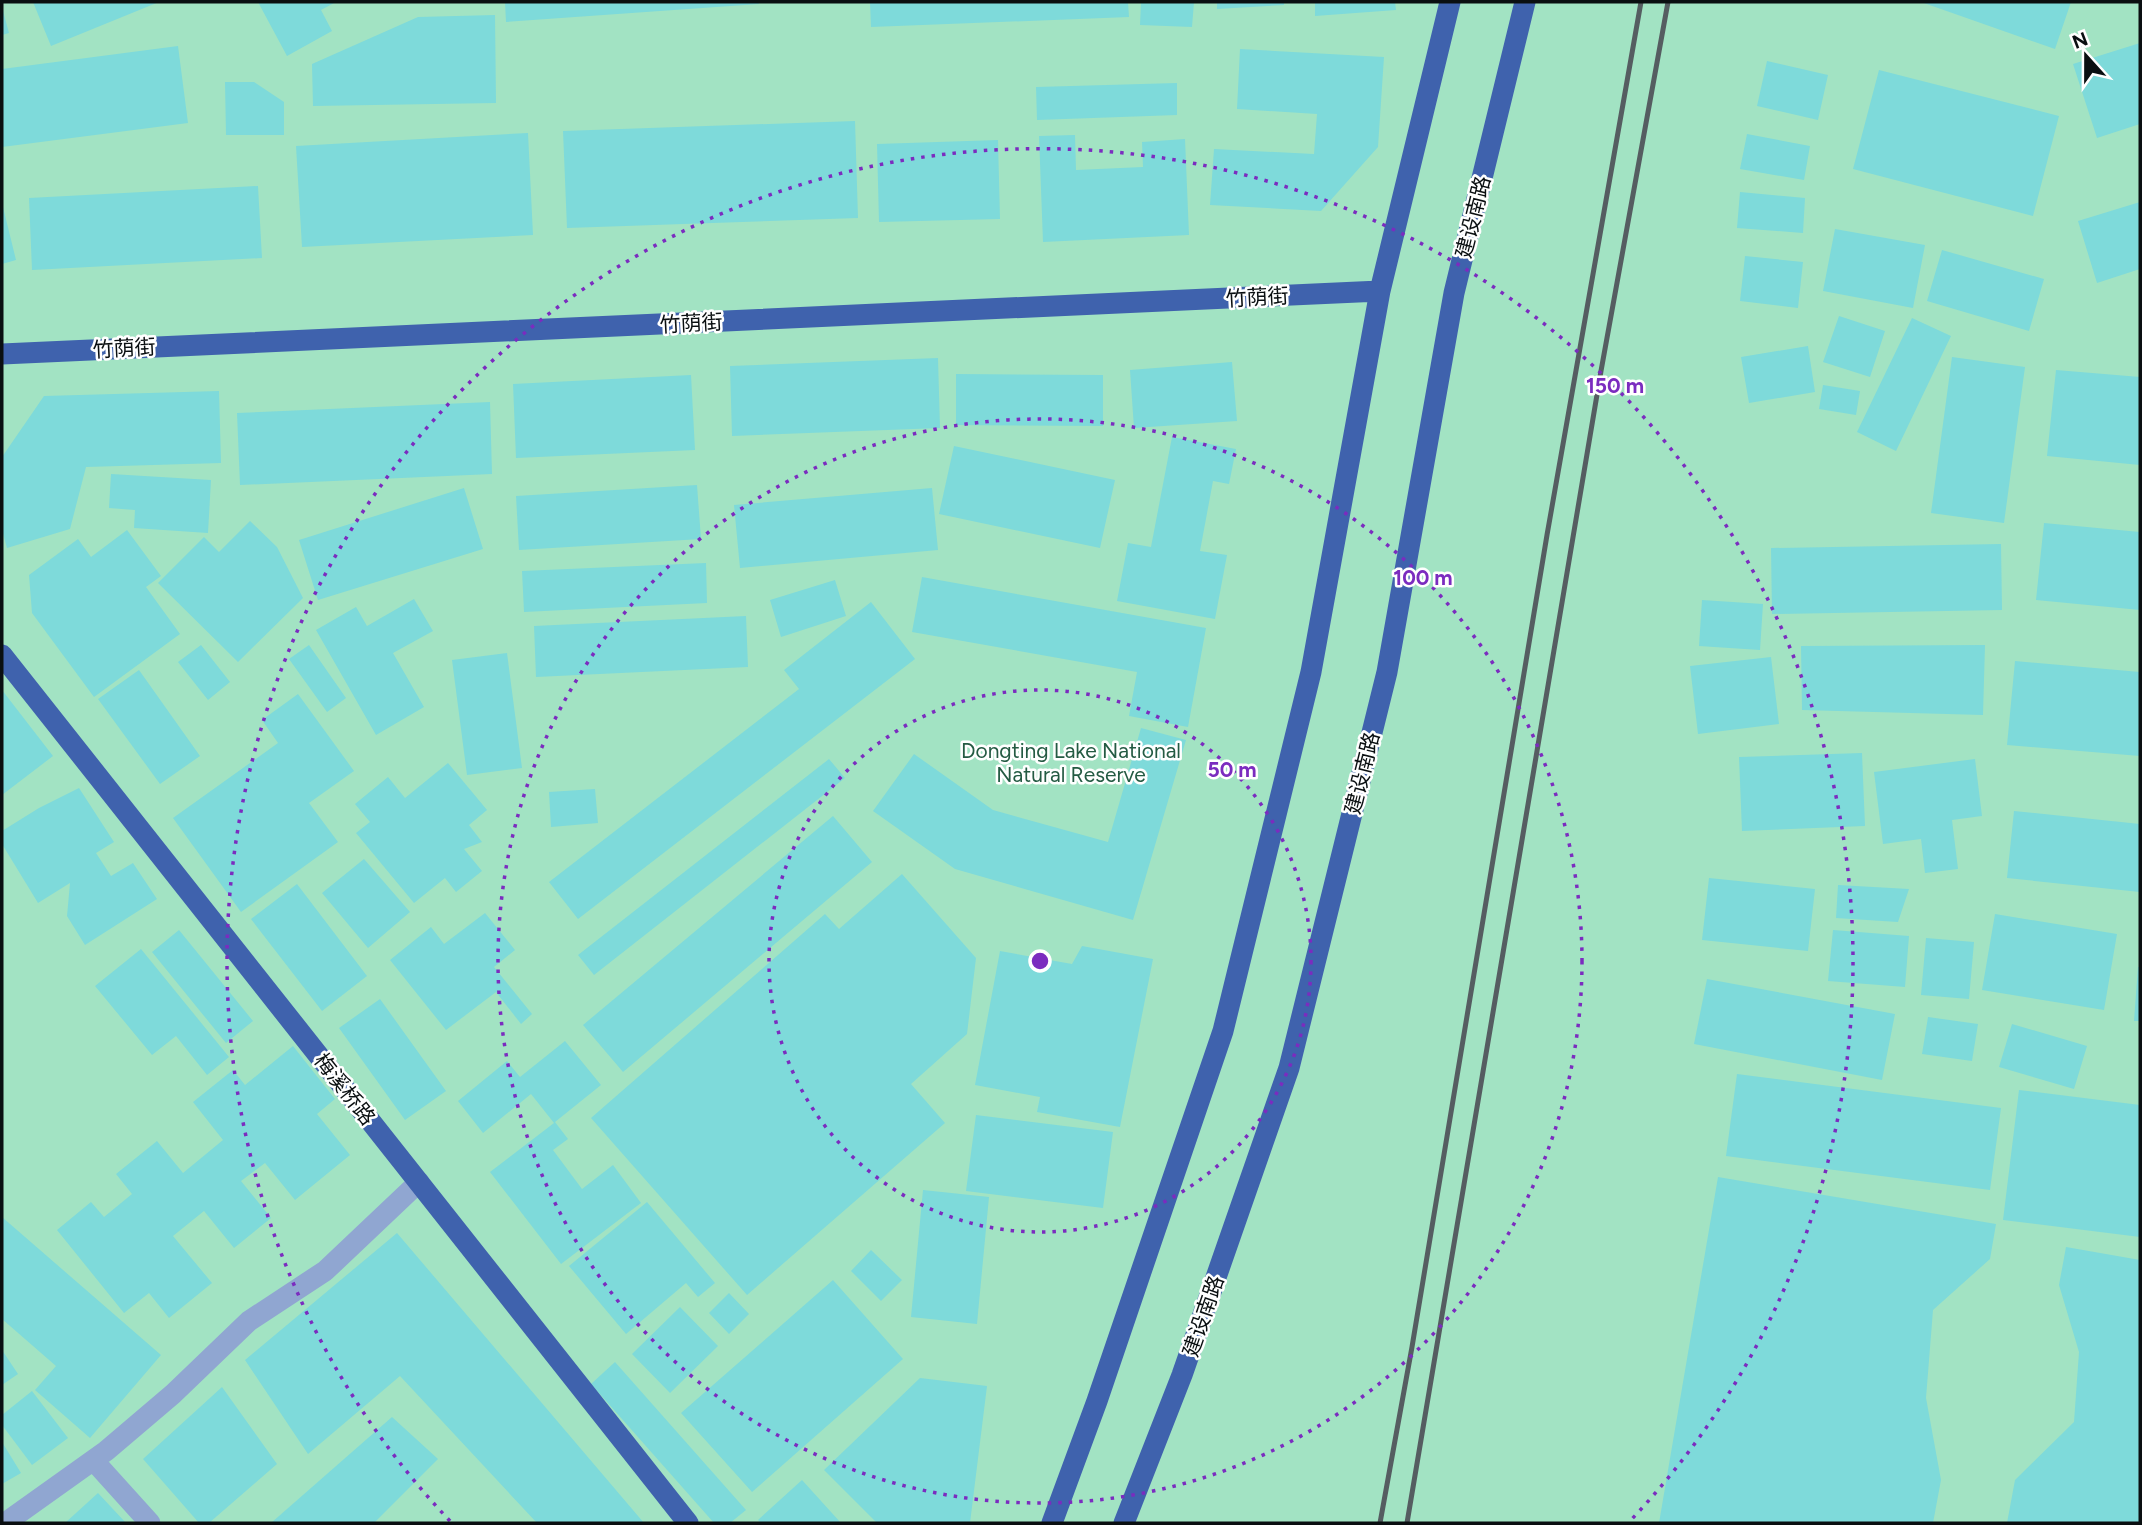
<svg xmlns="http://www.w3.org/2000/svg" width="2142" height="1525" font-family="Figtree,'Noto Sans SC',sans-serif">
	<rect width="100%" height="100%" fill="#e9f7ff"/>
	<path fill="#a2e3c3" d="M 2,2 L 2140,2 L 2140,1523 L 2,1523 Z"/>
	<path fill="#7edada" d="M 33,2 L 159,2 L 51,46 Z
		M 258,2 L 336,2 L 321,10 L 332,31 L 287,56 Z
		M 505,2 L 758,2 L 759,4 L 506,22 Z
		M 870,2 L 1128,2 L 1129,17 L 871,27 Z
		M 1141,2 L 1194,2 L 1192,27 L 1140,25 Z
		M 1217,2 L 1284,2 L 1284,5 L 1217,9 Z
		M 1315,2 L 1395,2 L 1396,10 L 1315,16 Z
		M 1921,2 L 2071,2 L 2055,49 Z
		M 2,7 L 9,33 L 2,35 Z
		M 495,15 L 496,103 L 313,106 L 312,64 L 418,17 Z
		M 2140,43 L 2140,124 L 2097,138 L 2073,64 Z
		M 178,46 L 188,123 L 2,147 L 2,69 Z
		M 1240,49 L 1384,57 L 1378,147 L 1321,211 L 1210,205 L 1214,149 L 1314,154 L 1317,114 L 1237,109 Z
		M 1767,61 L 1828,75 L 1818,120 L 1757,106 Z
		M 1879,70 L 2059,116 L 2033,216 L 1853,169 Z
		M 225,82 L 254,82 L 284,102 L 284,135 L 226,135 Z
		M 1177,83 L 1177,115 L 1037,120 L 1036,87 Z
		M 855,121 L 858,218 L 567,228 L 563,131 Z
		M 528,133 L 533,235 L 302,247 L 296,146 Z
		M 1747,134 L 1810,146 L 1804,180 L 1740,169 Z
		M 1075,135 L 1076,170 L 1143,167 L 1142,142 L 1185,139 L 1189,235 L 1043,242 L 1039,136 Z
		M 998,140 L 1000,219 L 879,222 L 877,144 Z
		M 258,186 L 262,258 L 32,270 L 29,198 Z
		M 1740,192 L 1805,198 L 1803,233 L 1737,228 Z
		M 2140,202 L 2140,269 L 2097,283 L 2078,221 Z
		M 2,203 L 16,260 L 2,264 Z
		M 1835,229 L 1925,245 L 1913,308 L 1823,291 Z
		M 1942,250 L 2044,279 L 2029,331 L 1927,301 Z
		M 1745,256 L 1803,262 L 1798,308 L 1740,301 Z
		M 1839,316 L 1885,331 L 1870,377 L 1823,362 Z
		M 1912,318 L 1951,336 L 1896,451 L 1857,432 Z
		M 1808,346 L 1815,392 L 1749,403 L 1741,357 Z
		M 1952,357 L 2025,367 L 2004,523 L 1931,513 Z
		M 938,358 L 940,428 L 732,436 L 730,366 Z
		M 1232,362 L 1237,421 L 1134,428 L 1130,370 Z
		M 2056,370 L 2140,377 L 2140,465 L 2047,456 Z
		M 956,374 L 1103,375 L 1103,426 L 956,425 Z
		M 691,375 L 695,450 L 516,458 L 513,384 Z
		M 1823,385 L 1860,391 L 1856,415 L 1819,409 Z
		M 219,391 L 221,463 L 86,467 L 70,529 L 7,548 L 2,530 L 2,457 L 44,396 Z
		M 490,402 L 492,474 L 240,485 L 237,413 Z
		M 1172,437 L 1236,449 L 1229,484 L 1213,481 L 1200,551 L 1227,555 L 1215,619 L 1117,601 L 1128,543 L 1151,547 Z
		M 954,446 L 1115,480 L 1100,548 L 939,514 Z
		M 111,474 L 211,480 L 208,533 L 134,528 L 135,510 L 109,508 Z
		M 697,485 L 701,539 L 519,550 L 516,496 Z
		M 464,488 L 483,549 L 318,600 L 299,540 Z
		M 932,488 L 938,550 L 740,568 L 734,505 Z
		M 250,521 L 277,547 L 303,598 L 238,662 L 158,583 L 204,537 L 219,552 Z
		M 2044,523 L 2140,532 L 2140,610 L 2036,600 Z
		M 127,530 L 161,576 L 146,587 L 180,634 L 94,697 L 32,613 L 29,575 L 78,539 L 91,557 Z
		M 2001,544 L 2002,610 L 1772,614 L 1771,548 Z
		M 706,563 L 707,603 L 524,612 L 522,571 Z
		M 922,577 L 1206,628 L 1188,727 L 1129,716 L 1137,672 L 912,632 Z
		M 835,580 L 846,616 L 781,637 L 770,600 Z
		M 414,599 L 433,631 L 393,653 L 424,707 L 376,735 L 316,630 L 356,607 L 367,626 Z
		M 1702,600 L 1763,604 L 1760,650 L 1699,646 Z
		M 871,602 L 915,659 L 578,919 L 549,882 L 799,689 L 784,670 Z
		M 746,616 L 748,667 L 536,677 L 534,626 Z
		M 201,645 L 230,682 L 208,700 L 178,662 Z
		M 309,645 L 346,698 L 327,712 L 289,659 Z
		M 1985,645 L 1983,715 L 1802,710 L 1801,646 Z
		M 507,653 L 522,768 L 467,775 L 452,660 Z
		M 1771,657 L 1779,724 L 1698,734 L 1690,666 Z
		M 2015,661 L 2140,672 L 2140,756 L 2007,745 Z
		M 139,670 L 200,756 L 160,784 L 98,699 Z
		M 2,690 L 53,756 L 2,795 Z
		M 298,694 L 354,771 L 309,803 L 338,842 L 241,912 L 173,818 L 278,743 L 262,720 Z
		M 1141,728 L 1186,740 L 1133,920 L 955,869 L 873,811 L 914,754 L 993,810 L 1108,842 Z
		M 1862,753 L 1865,826 L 1742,831 L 1739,757 Z
		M 829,759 L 845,778 L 594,975 L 578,955 Z
		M 1975,759 L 1982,816 L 1952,820 L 1958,869 L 1925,873 L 1921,839 L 1883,844 L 1874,772 Z
		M 448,763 L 487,810 L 469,825 L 482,842 L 464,849 L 482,871 L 456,892 L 445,878 L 414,903 L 356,833 L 370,822 L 355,804 L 388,777 L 405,798 Z
		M 79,788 L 114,842 L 96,853 L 111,876 L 133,863 L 157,899 L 85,945 L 67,916 L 70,883 L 38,903 L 2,844 L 2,831 L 39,808 Z
		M 595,789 L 598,823 L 551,827 L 549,792 Z
		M 2014,811 L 2140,824 L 2140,892 L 2007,878 Z
		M 833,816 L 872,862 L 623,1072 L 583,1025 Z
		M 364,859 L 410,912 L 368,948 L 322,893 Z
		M 902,874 L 976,958 L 967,1034 L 911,1084 L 945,1123 L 747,1295 L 591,1118 L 825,914 L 839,929 Z
		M 1709,878 L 1815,889 L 1808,951 L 1702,940 Z
		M 297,884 L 367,976 L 322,1011 L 251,919 Z
		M 1838,885 L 1909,889 L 1898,922 L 1836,918 Z
		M 485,913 L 515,950 L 494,967 L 532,1014 L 521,1024 L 496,992 L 446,1030 L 390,960 L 431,927 L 444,944 Z
		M 1995,914 L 2117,934 L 2104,1010 L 1982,990 Z
		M 179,930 L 253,1021 L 226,1043 L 152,952 Z
		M 1833,930 L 1909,936 L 1905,987 L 1828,981 Z
		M 1926,938 L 1974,942 L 1969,999 L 1921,995 Z
		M 1082,946 L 1153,959 L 1120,1127 L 1037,1112 L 1040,1097 L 975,1085 L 1000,951 L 1072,964 Z
		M 141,949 L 229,1057 L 207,1075 L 176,1036 L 152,1055 L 95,986 Z
		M 2138,967 L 2140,967 L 2140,1021 L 2134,1021 Z
		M 1707,979 L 1895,1014 L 1882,1080 L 1694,1044 Z
		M 380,999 L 446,1091 L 405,1120 L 339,1028 Z
		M 1928,1017 L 1978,1024 L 1972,1061 L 1922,1054 Z
		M 2012,1024 L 2087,1046 L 2074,1089 L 1999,1067 Z
		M 565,1041 L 601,1085 L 555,1122 L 568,1139 L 553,1150 L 582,1189 L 613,1165 L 641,1203 L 561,1264 L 490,1172 L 554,1123 L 531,1094 L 483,1133 L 458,1101 L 507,1061 L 520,1077 Z
		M 293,1046 L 335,1099 L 317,1114 L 350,1155 L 295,1200 L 265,1163 L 241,1181 L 271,1218 L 234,1248 L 204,1211 L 173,1236 L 212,1283 L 169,1318 L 149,1293 L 124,1313 L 57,1230 L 91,1202 L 104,1217 L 132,1194 L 116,1174 L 157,1141 L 183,1173 L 223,1140 L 193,1102 L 233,1070 L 245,1085 Z
		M 1737,1074 L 2001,1108 L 1990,1190 L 1726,1156 Z
		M 2019,1090 L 2140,1105 L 2140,1237 L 2003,1220 Z
		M 976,1115 L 1113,1132 L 1103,1208 L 966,1191 Z
		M 1718,1177 L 1996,1224 L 1990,1259 L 1933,1310 L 1926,1398 L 1941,1480 L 1933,1523 L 1659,1523 Z
		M 923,1190 L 989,1197 L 977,1324 L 911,1317 Z
		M 647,1202 L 715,1283 L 698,1297 L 686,1283 L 626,1334 L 569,1266 Z
		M 2,1217 L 161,1355 L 90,1438 L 35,1390 L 56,1366 L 2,1319 Z
		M 397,1233 L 644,1523 L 537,1523 L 400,1376 L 308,1454 L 245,1360 Z
		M 2066,1247 L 2140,1260 L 2140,1523 L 2007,1523 L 2015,1480 L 2074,1422 L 2079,1352 L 2059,1285 Z
		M 871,1250 L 902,1280 L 881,1301 L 851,1271 Z
		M 833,1280 L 903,1359 L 752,1492 L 681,1413 Z
		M 729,1293 L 749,1314 L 729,1334 L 709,1313 Z
		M 680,1307 L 718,1346 L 670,1393 L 632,1354 Z
		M 2,1350 L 18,1374 L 2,1385 Z
		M 615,1362 L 746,1510 L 730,1523 L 714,1523 L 591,1384 Z
		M 920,1378 L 987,1386 L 970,1523 L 877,1523 L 824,1470 Z
		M 222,1387 L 277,1464 L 209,1523 L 199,1523 L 143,1459 Z
		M 32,1391 L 68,1438 L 32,1465 L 2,1425 L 2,1415 Z
		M 392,1417 L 438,1459 L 374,1523 L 271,1523 Z
		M 2,1442 L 21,1473 L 2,1484 Z
		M 802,1480 L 841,1523 L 761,1523 L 758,1520 Z
		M 98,1493 L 126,1523 L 65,1523 Z"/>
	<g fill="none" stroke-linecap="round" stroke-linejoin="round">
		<path stroke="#90a6d1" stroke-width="21" d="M 94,1461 L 150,1523
			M 5,1523 L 106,1451 L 173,1394 L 249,1321 L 325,1271 L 419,1182"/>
		<path stroke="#3f62ad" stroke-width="21" d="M 2,354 L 1380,291
			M 2,655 L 688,1523
			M 1052,1523 L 1097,1401 L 1223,1031 L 1311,672 L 1380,291 L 1450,2
			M 1124,1523 L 1182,1375 L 1289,1068 L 1387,672 L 1454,293 L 1525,2"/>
		<path stroke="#555d61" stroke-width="5" d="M 1380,1523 L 1412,1347 L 1547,535 L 1641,2
			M 1407,1523 L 1601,371 L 1668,2"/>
	</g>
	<g fill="none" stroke="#7b2cbf" stroke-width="3.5" stroke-dasharray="3.5 7">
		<circle cx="1040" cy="961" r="271"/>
		<circle cx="1040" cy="961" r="542"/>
		<path d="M450 1521A813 813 0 1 1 1630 1521"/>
	</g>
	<g text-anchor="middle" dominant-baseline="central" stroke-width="5" stroke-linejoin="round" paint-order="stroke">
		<g font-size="21" fill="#0a0f11" stroke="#fff">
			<text transform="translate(1473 217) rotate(-76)">建设南路</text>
			<text transform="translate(1257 297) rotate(-3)">竹荫街</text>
			<text transform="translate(691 323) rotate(-3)">竹荫街</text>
			<text transform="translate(124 348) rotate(-3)">竹荫街</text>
			<text transform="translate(1362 773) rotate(-76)">建设南路</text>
			<text transform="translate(345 1089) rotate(52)">梅溪桥路</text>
			<text transform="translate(1203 1316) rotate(-71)">建设南路</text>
		</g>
		<g font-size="21" fill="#245b43" stroke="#fff">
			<text x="1071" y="750">Dongting Lake National<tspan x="1071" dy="24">Natural Reserve</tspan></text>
		</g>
	</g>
	<circle cx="1040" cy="961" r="10" fill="#7b2cbf" stroke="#fff" stroke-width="3.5"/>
	<g font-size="21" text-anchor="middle" font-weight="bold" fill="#7b2cbf" stroke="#fff" stroke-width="5" stroke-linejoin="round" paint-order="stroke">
		<text x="1615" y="393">150 m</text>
		<text x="1423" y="585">100 m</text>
		<text x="1232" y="777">50 m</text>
	</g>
	<rect width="2142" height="1525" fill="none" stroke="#0a0f11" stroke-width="7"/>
	<g transform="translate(2086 56) rotate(339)" stroke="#ffffff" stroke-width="5" paint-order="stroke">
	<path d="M0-5L12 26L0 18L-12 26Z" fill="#0a0f11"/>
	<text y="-10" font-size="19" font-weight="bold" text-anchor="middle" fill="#0a0f11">N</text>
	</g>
</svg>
